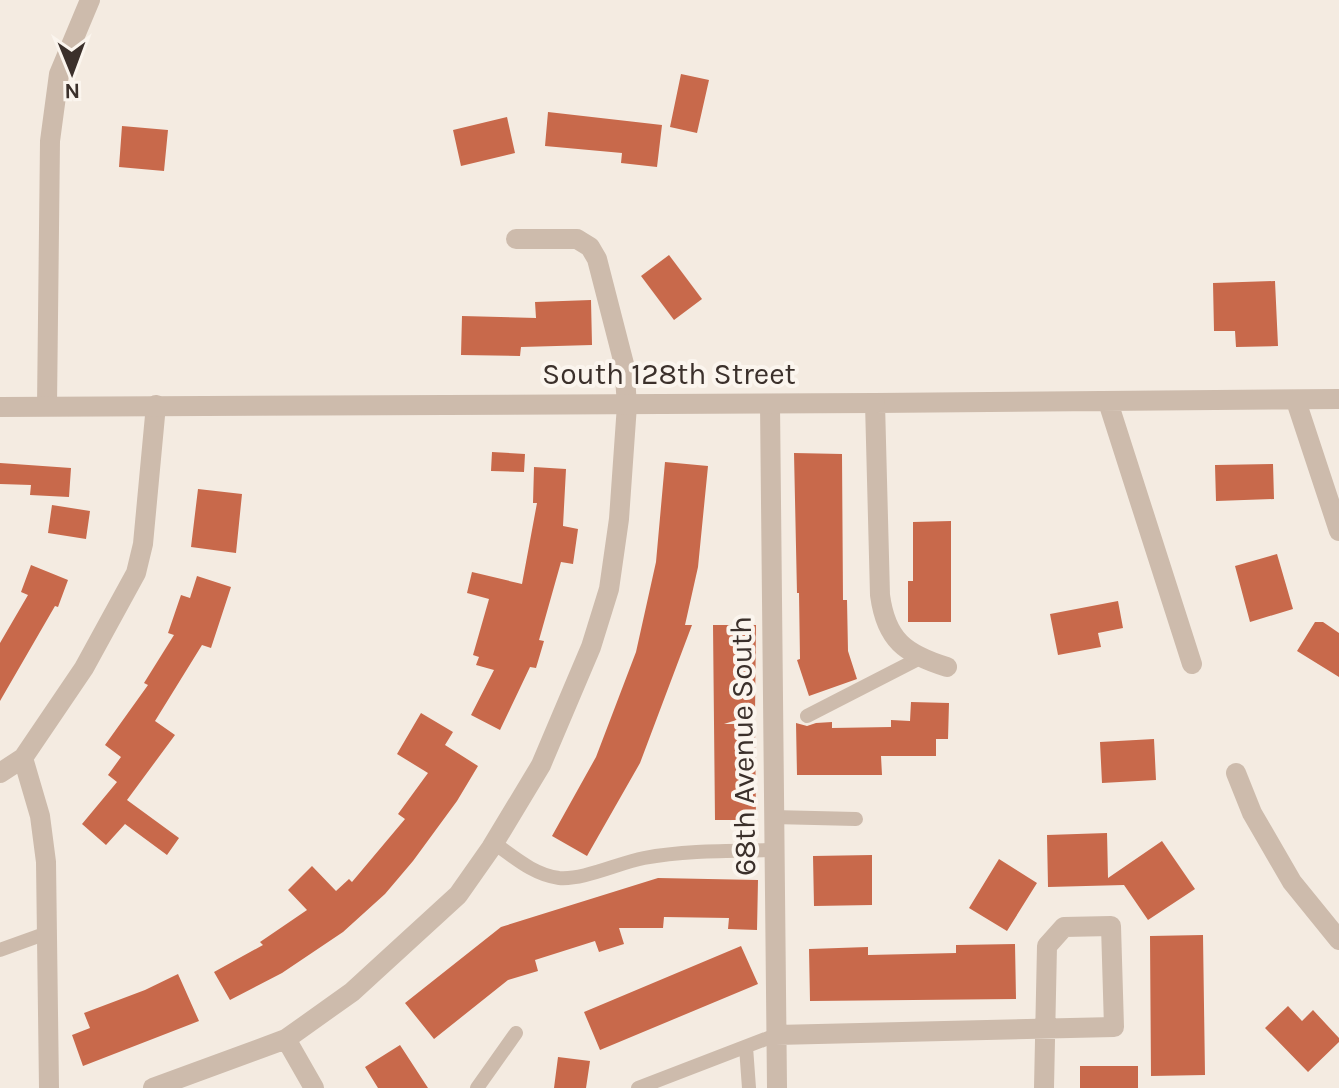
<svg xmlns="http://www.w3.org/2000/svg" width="1339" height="1088" font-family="Karla,sans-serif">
	<rect width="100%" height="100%" fill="#f4ebe1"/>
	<path fill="#c8694b" d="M 681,74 L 709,80 L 697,133 L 670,127 Z
		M 548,112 L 662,125 L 657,167 L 621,163 L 622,153 L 545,146 Z
		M 507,117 L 515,153 L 461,166 L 453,130 Z
		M 122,126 L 168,130 L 164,171 L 119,167 Z
		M 669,255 L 702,299 L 674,320 L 641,276 Z
		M 1275,281 L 1278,346 L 1236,347 L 1235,331 L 1214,331 L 1213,283 Z
		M 591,300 L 592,345 L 521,347 L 520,356 L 461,355 L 462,316 L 536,318 L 535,302 Z
		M 492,452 L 525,454 L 524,472 L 491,471 Z
		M 794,453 L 842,454 L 843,600 L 847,600 L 848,651 L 857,679 L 809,696 L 797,660 L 800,659 L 799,593 L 797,593 Z
		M 665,462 L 708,466 L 698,567 L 685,625 L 692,625 L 640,763 L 587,856 L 552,836 L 596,757 L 636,652 L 656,562 Z
		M 0,463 L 71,468 L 69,497 L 30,495 L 31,485 L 0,484 Z
		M 1273,464 L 1274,499 L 1216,501 L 1215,465 Z
		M 534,467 L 566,469 L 563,526 L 578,529 L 573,564 L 561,562 L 539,640 L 544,641 L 536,668 L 530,667 L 500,730 L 471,715 L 494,670 L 476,665 L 479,657 L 473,655 L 489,599 L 467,593 L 472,572 L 522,584 L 537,503 L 533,503 Z
		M 198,489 L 242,494 L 236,553 L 191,547 Z
		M 52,505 L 90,511 L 86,539 L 48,533 Z
		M 951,521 L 951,622 L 908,622 L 908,581 L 913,581 L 913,522 Z
		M 1277,554 L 1293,609 L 1250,622 L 1235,566 Z
		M 31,565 L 68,580 L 58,607 L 55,606 L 0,701 L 0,643 L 28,595 L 21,592 Z
		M 197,576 L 231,587 L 211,648 L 202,645 L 155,721 L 175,735 L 127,800 L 179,838 L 167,855 L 125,824 L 106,845 L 82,824 L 117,782 L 108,775 L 121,757 L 105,745 L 148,685 L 144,683 L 174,635 L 168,633 L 181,595 L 190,598 Z
		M 1118,601 L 1123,628 L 1098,633 L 1101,647 L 1058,655 L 1050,614 Z
		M 1315,622 L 1323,622 L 1339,633 L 1339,677 L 1297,651 Z
		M 713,625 L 756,625 L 755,714 L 724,724 L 755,724 L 756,820 L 715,820 Z
		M 911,702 L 949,703 L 948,739 L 936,739 L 936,756 L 881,756 L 882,775 L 797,775 L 796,723 L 807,726 L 816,723 L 832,722 L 832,728 L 891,727 L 891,720 L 910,721 Z
		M 421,713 L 453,732 L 445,745 L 478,766 L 457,801 L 413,861 L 385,894 L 343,932 L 282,973 L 230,1000 L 214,972 L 263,945 L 260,942 L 307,910 L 288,890 L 312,866 L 336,891 L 349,879 L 352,882 L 405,819 L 398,814 L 428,773 L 397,754 Z
		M 1154,739 L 1156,780 L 1102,783 L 1100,742 Z
		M 1107,833 L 1108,878 L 1162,841 L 1195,889 L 1148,920 L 1124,885 L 1048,887 L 1047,835 Z
		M 872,855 L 872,905 L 814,906 L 813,856 Z
		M 999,859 L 1037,883 L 1007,931 L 969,908 Z
		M 658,878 L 758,880 L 757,930 L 728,929 L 729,918 L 664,917 L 663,928 L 619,928 L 624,944 L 599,952 L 595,941 L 535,960 L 538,971 L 508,980 L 434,1039 L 405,1003 L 501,927 Z
		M 1203,935 L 1205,1075 L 1151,1076 L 1150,936 Z
		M 1015,944 L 1016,999 L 810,1001 L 809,949 L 868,947 L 868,955 L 956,953 L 956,945 Z
		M 741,946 L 758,984 L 600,1050 L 584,1012 Z
		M 178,974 L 199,1021 L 83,1066 L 72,1035 L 90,1028 L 84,1013 L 145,990 Z
		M 1288,1006 L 1302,1021 L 1313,1010 L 1339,1038 L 1339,1042 L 1308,1072 L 1265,1028 Z
		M 400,1045 L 428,1088 L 378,1088 L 365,1067 Z
		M 558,1057 L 590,1061 L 586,1088 L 554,1088 Z
		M 1080,1066 L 1138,1066 L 1138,1088 L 1080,1088 Z"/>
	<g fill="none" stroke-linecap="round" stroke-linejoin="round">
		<path stroke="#cdbbac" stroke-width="14" d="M 807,716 L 920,658
			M 773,817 L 856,819
			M 494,843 C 514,857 534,875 559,878 C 584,880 618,863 644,858 C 686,850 731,851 774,850
			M 0,950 L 47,933
			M 746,1047 L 749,1088
			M 477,1088 L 516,1033
			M 638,1088 L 776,1035"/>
		<path stroke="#cdbbac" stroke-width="20" d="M 1296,401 L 1339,531
			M 1108,402 L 1192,664
			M 770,404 L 777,1088
			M 47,406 L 50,141 L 59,74 L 90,0
			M 947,667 C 905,654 886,640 880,595 L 875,403 L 1339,399
			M 0,773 L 23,758
			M 1236,773 L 1252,813 L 1292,882 L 1339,940
			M 776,1035 L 1114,1027 L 1111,926 L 1064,927 L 1047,946 L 1044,1088
			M 286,1039 L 314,1088
			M 49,1088 L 46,862 L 40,816 L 23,758 L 84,668 L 136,573 L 143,544 L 156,405
			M 153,1088 L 286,1039 L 352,992 L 458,895 L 491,848 L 541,765 L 591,647 L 609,589 L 619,519 L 627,405 L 624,364 L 597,259 L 590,247 L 577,239 L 516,239"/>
		<path stroke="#cdbbac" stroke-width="20" d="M 0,407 L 875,403"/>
	</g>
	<g text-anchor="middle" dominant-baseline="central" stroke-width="8" stroke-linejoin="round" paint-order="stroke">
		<g font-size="30" fill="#3b302b" stroke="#fbf5ee">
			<text x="669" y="374">South 128th Street</text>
			<text transform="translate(743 746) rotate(-91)">68th Avenue South</text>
		</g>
	</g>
	<g transform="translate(72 72) rotate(179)" stroke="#fbf5ee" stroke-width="6" paint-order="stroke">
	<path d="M0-6L14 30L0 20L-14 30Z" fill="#3b302b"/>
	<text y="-12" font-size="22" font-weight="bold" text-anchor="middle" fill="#3b302b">N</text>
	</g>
</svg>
